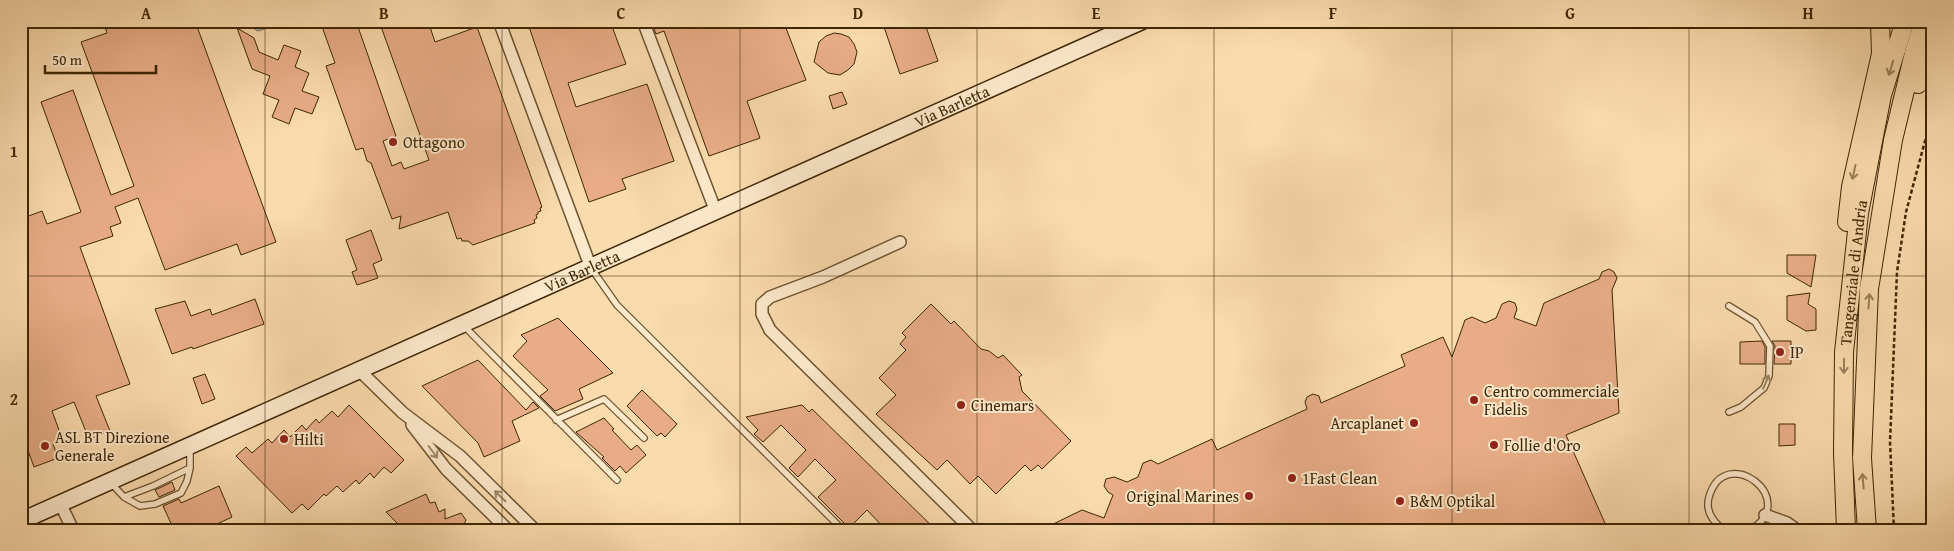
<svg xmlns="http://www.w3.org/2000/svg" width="1954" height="551" font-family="'Gentium Book Plus',serif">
	<rect width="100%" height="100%" fill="#fadbad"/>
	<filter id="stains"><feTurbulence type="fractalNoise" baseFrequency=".004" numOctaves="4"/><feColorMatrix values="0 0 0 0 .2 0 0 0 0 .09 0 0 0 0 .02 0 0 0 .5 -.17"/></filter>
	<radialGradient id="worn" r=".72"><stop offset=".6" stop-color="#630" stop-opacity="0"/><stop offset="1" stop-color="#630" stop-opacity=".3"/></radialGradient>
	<path fill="#a1b9b2" stroke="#797e6c" d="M 251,21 L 282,21 L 278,24 L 268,25 L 265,29 L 258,31 L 251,27 Z"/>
	<path fill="#e8ad87" stroke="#3e2603" d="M 103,21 L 195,21 L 276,242 L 241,255 L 237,244 L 165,270 L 138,198 L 115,207 L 121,223 L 110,227 L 113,236 L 80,247 L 130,384 L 96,396 L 110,431 L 89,439 L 74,402 L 52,411 L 63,441 L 53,444 L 58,458 L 34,467 L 21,431 L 21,225 L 28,222 L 26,217 L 42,211 L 47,224 L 81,212 L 41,102 L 73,90 L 111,195 L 134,186 L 81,42 L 107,33 Z
		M 320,21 L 356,21 L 396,136 L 383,141 L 392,166 L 401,162 L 404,169 L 429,160 L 379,21 L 428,21 L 435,42 L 477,27 L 542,207 L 540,208 L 541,211 L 538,212 L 538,214 L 536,215 L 537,218 L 534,220 L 535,223 L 473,245 L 468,241 L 462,241 L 461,238 L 457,239 L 448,212 L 399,229 L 401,216 L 392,219 L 371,163 L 367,161 L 363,148 L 356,150 L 326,66 L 335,63 Z
		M 527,21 L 610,21 L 626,64 L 568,83 L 576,107 L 647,84 L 674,161 L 622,179 L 626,189 L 589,202 Z
		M 651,21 L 767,21 L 770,28 L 784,23 L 806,80 L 747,101 L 760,138 L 709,156 L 664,31 L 656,34 Z
		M 882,21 L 924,21 L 938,61 L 900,74 Z
		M 237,28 L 254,38 L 259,52 L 278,60 L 284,45 L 301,51 L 295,67 L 309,73 L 302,91 L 319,97 L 312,114 L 295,108 L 289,124 L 272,117 L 279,100 L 263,94 L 270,76 L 252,69 Z
		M 834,33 L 841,34 L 849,37 L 854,44 L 857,52 L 854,64 L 848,70 L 840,75 L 828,73 L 814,62 L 819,42 L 826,36 Z
		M 842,92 L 847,104 L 833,109 L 829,96 Z
		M 371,230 L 382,260 L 373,264 L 378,278 L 357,285 L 352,272 L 357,270 L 346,240 Z
		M 1787,255 L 1816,255 L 1811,287 L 1787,273 Z
		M 1609,269 L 1614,272 L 1617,278 L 1612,290 L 1619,413 L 1566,435 L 1608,530 L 1041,530 L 1082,510 L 1104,518 L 1113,495 L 1108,492 L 1104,486 L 1106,479 L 1114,477 L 1127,482 L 1138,477 L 1143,463 L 1151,460 L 1158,464 L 1212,439 L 1217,450 L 1307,409 L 1305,402 L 1307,397 L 1313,394 L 1319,396 L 1321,403 L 1405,366 L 1401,355 L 1443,337 L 1452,357 L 1465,320 L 1472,317 L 1485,323 L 1496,318 L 1502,304 L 1509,301 L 1515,303 L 1517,309 L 1514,318 L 1536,326 L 1544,303 L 1599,279 L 1602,272 Z
		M 1810,293 L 1808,304 L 1816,309 L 1816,330 L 1806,331 L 1787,320 L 1787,296 Z
		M 255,299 L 264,324 L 193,349 L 192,347 L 172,354 L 155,309 L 185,301 L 191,316 L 210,309 L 212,315 Z
		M 931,304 L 951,324 L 954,321 L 981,349 L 989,351 L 998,358 L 1003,355 L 1022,375 L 1019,377 L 1022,391 L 1071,441 L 1042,469 L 1038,465 L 1031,471 L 1025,465 L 996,494 L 978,476 L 970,484 L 947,460 L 937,470 L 876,414 L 896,395 L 879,378 L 906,350 L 900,344 L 906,337 L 902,333 Z
		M 558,318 L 613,373 L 579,389 L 583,399 L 555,411 L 540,396 L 548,390 L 513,356 L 527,341 L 521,335 Z
		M 1762,341 L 1765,347 L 1765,364 L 1740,364 L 1740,342 Z
		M 1772,341 L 1791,341 L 1791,364 L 1774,364 L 1775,346 Z
		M 478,360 L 526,410 L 533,402 L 539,408 L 512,421 L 520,441 L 484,457 L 478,443 L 422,386 Z
		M 205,374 L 215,399 L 202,404 L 193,378 Z
		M 642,390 L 677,424 L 665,437 L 661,433 L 657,436 L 627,406 Z
		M 349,405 L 404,460 L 391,473 L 384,467 L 374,478 L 370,473 L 359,484 L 356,480 L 343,492 L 337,486 L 326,496 L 324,494 L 308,510 L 302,504 L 292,513 L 236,456 L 246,447 L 252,453 L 268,439 L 272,443 L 284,430 L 290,437 L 302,425 L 306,430 L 316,419 L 319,423 L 332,411 L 338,417 Z
		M 802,405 L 809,412 L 812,409 L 936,530 L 886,530 L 867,510 L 849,528 L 818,497 L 836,480 L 815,459 L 798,477 L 789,468 L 806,450 L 781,425 L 763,442 L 754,434 L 758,430 L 746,417 Z
		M 604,418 L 614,429 L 612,430 L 631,450 L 637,445 L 646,455 L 626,473 L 620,466 L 615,471 L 602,458 L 604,457 L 576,432 Z
		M 1779,424 L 1795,424 L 1795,445 L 1779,446 Z
		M 172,482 L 175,490 L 159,497 L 155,490 Z
		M 219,486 L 232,517 L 204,530 L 174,530 L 163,506 L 179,499 L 181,503 Z
		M 426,494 L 430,503 L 435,502 L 439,512 L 445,509 L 445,519 L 461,513 L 466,520 L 464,524 L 454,530 L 404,530 L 386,512 Z"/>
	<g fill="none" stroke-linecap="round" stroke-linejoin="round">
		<g stroke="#6d532e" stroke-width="8">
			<path id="lane" d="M 591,268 L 617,305 L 843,530
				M 1729,306 L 1755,322 L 1770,346 L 1769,376 L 1764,388 L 1741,407 L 1729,412
				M 463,325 L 617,480
				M 556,420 L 604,399 L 644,438
				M 111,483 L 124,497 L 153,486 L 190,468 L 190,448
				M 21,497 L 28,517
				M 124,497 L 140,506 L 155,504 L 181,493 L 187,481 L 190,468
				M 1724,530 C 1713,522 1705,511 1709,497 C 1725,441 1802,500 1750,530"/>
		</g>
		<g stroke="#6d532e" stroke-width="14">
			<path id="street" d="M 499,21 L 591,268
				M 643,21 L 716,212
				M 900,242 L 823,277 L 770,297 L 762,304 L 762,314 L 770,330 L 972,530
				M 360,371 L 403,413 L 460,456 L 535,530
				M 412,425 L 446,469 L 508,530
				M 60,503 L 73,530
				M 1765,515 L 1787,523 L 1797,530"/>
		</g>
		<g stroke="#3e2603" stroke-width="19">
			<g id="secondary">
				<path id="s1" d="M 21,521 L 1142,21"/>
			</g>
		</g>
		<g stroke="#3e2603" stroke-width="20">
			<g id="primary">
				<path d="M 1918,84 L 1933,38"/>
				<path d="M 1847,222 L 1851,187 L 1881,54 L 1880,21"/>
				<path id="s2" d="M 1846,530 L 1843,453 L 1844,352 L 1859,213 L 1882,95 L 1905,21"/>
				<path d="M 1867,530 L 1862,458 L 1869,289 L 1893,140 L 1914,53 L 1924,21"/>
			</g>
		</g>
		<path stroke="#3e2603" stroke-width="2.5" stroke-dasharray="4 2.5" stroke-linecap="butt" d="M 1894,530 L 1890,442 L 1897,272 L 1906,212 L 1933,111"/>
		<use href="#lane" stroke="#fce8ca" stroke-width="5.5"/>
		<use href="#street" stroke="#fce8ca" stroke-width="11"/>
		<use href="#secondary" stroke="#fce8ca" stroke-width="16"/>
		<use href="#primary" stroke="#fadbad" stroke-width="18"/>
	</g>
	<defs><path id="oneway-shaft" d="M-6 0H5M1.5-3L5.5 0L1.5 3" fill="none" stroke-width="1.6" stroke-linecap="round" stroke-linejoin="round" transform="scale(1.25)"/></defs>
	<g stroke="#9c8058">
		<use href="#oneway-shaft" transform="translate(1891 68) rotate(107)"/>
		<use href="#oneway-shaft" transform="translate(1854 172) rotate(102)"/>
		<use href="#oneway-shaft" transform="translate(1869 301) rotate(-86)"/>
		<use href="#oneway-shaft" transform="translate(1844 366) rotate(91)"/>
		<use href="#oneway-shaft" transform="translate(1863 481) rotate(-95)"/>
	</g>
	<g stroke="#9d8766">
		<use href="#oneway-shaft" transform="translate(1766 382) rotate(-67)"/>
		<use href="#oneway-shaft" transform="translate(433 452) rotate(53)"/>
		<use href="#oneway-shaft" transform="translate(500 496) rotate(-136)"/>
	</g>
	<path fill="none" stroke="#3e2603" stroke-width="1" stroke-opacity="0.55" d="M 265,21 L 265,530M 502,21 L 502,530M 740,21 L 740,530M 977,21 L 977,530M 1214,21 L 1214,530M 1452,21 L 1452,530M 1689,21 L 1689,530M 21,276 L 1933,276"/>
	<g fill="#8f2418" stroke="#fce8ca" stroke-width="2">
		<circle cx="393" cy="142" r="5"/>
		<circle cx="1780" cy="352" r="5"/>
		<circle cx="1474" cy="400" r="5"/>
		<circle cx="961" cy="405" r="5"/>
		<circle cx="1414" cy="423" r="5"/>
		<circle cx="284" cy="439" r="5"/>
		<circle cx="1494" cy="445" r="5"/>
		<circle cx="45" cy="446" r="5"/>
		<circle cx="1292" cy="478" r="5"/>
		<circle cx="1249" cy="496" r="5"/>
		<circle cx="1400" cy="501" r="5"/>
	</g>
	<g text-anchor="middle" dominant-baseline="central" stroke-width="4" stroke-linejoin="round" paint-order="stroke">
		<g font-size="16" fill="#3e2603" stroke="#fce8ca">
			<text stroke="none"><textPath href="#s1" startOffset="1019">Via Barletta</textPath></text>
			<text stroke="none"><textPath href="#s1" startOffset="614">Via Barletta</textPath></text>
			<text stroke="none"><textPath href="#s2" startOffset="258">Tangenziale di Andria</textPath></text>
		</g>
		<g font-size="16" fill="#3e2603" stroke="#fce8ca" text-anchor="start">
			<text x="403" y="142">Ottagono</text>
			<text x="1790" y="352">IP</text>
			<text x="1484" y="391">Centro commerciale<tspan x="1484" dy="18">Fidelis</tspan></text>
			<text x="971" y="405">Cinemars</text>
			<text x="1404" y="423" text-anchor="end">Arcaplanet</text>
			<text x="55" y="437">ASL BT Direzione<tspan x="55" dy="18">Generale</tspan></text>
			<text x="294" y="439">Hilti</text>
			<text x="1504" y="445">Follie d'Oro</text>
			<text x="1302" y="478">1Fast Clean</text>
			<text x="1239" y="496" text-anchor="end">Original Marines</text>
			<text x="1410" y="501">B&amp;M Optikal</text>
		</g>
	</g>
	<rect width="1954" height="551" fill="none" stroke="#fadbad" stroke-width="55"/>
	<path d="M45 65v8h111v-8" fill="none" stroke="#3e2603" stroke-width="2.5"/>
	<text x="52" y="65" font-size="15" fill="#3e2603" stroke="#fce8ca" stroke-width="4" paint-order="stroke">50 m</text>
	<rect x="28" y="28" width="1898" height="496" fill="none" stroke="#3e2603" stroke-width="2"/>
	<g font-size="16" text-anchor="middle" font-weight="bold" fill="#3e2603">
		<text x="146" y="19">A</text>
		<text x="384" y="19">B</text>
		<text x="621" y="19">C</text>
		<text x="858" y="19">D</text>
		<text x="1096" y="19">E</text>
		<text x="1333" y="19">F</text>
		<text x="1570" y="19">G</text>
		<text x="1808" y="19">H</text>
		<text x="14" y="157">1</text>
		<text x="14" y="405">2</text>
	</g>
	<rect width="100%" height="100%" filter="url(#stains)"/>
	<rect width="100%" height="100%" fill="url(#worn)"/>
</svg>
